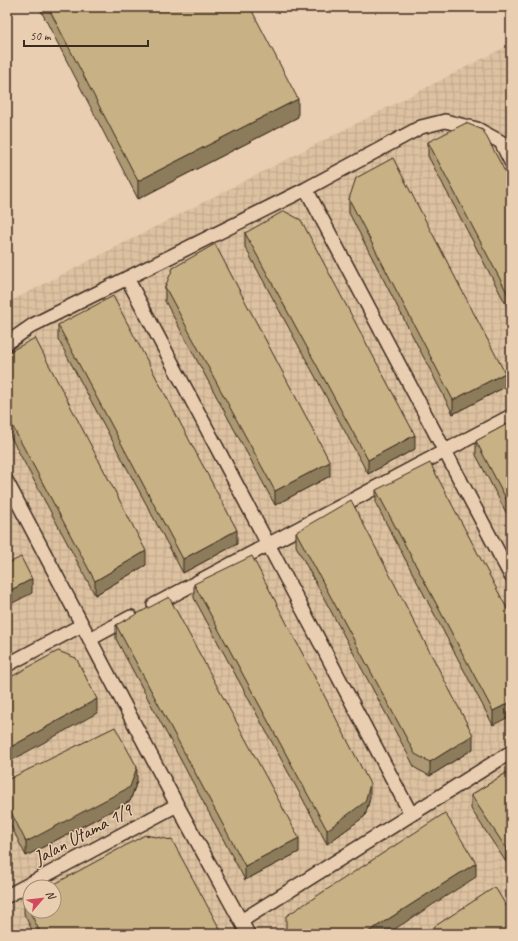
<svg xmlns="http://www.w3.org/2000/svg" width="518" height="941" font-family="Caveat,sans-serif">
	<defs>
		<pattern id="industrial-grid" width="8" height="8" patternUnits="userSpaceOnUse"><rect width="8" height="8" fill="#ddc2a1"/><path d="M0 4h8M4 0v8" fill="none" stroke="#bfa78a"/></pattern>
	</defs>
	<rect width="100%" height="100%" fill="#eaceb1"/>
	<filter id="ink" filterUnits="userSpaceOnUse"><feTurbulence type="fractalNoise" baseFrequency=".025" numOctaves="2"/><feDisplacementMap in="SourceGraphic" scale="8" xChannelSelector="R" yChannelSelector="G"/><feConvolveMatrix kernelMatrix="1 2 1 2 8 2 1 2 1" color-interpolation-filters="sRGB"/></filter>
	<g filter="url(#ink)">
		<path fill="url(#industrial-grid)" fill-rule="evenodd" d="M 511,44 L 511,934 L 7,934 L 7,303 ZM 30,887 L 54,887 L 54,911 L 30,911 Z"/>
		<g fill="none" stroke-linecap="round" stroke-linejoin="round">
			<g stroke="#3b2a1e" stroke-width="16">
				<path id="street" d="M 306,189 L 511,576
					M 127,278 L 411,814
					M 7,343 L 33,325 L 306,189 L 421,127 L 445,121 L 477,129 L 501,142 L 511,162
					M 7,482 L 177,805 L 248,934
					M 154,605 L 511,416
					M 90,639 L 131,617
					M 7,665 L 82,625
					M 7,896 L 177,805
					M 241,921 L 511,752"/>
			</g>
			<use href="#street" stroke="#eaceb1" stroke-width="13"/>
		</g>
		<path fill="#ac9872" stroke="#3b2a1e" d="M 39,7 L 250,7 L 298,117 L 138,199 Z
			M 428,142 L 511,183 L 511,314 L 428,156 Z
			M 349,199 L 505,387 L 453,414 L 349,213 Z
			M 245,233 L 415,449 L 368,474 L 245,247 Z
			M 165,287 L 330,476 L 275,505 L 165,301 Z
			M 58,325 L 237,544 L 183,573 L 58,339 Z
			M 7,353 L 146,565 L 95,595 L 7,430 Z
			M 511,422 L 511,522 L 476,455 L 476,441 Z
			M 376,490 L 511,616 L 493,725 L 376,504 Z
			M 296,532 L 473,749 L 430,776 L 415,768 L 296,546 Z
			M 194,584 L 370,798 L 365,816 L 327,844 L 194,598 Z
			M 116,625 L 299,852 L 245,880 L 116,639 Z
			M 511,770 L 511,859 L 506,862 L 471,809 L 471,795 Z
			M 7,780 L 137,781 L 130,801 L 26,856 L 7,818 Z
			M 24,900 L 222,934 L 34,934 L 24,914 Z"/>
		<path fill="#8c7c5c" stroke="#3b2a1e" d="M 298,99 L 298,117 L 138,199 L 138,181 Z
			M 505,373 L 505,387 L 453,414 L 453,400 Z
			M 415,435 L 415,449 L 368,474 L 368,460 Z
			M 330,462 L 330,476 L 275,505 L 275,491 Z
			M 237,530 L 237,544 L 183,573 L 183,559 Z
			M 146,551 L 146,565 L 95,595 L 95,581 Z
			M 32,579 L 32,593 L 7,606 L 7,592 Z
			M 97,699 L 97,713 L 7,763 L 7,749 Z
			M 511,702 L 511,716 L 493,725 L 493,711 Z
			M 473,735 L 473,749 L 430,776 L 430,762 Z
			M 137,767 L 137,781 L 130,801 L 26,856 L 26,842 Z
			M 370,784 L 370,798 L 365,816 L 327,844 L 327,830 Z
			M 299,838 L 299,852 L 245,880 L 245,866 Z
			M 511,845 L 511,859 L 506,862 L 506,848 Z
			M 476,863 L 476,877 L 387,934 L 365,934 Z
			M 119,931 L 119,934 L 114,934 Z"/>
		<path fill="#c8b184" stroke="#3b2a1e" d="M 48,7 L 250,7 L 298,99 L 138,181 Z
			M 466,123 L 483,130 L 511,183 L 511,300 L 428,142 Z
			M 393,158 L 505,373 L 453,400 L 349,199 L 356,178 Z
			M 284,211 L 301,220 L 415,435 L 368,460 L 245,233 Z
			M 215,244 L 330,462 L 275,491 L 165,287 L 173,268 Z
			M 113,296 L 237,530 L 183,559 L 58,325 Z
			M 35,338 L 146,551 L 95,581 L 7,416 L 7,353 Z
			M 511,422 L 511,508 L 476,441 Z
			M 430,463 L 511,616 L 511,702 L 493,711 L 376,490 Z
			M 351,500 L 473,735 L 430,762 L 415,754 L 296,532 Z
			M 252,556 L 370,784 L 365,802 L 327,830 L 194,584 Z
			M 21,557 L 32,579 L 7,592 L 7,564 Z
			M 169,597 L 299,838 L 245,866 L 116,625 Z
			M 58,651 L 76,658 L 97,699 L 7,749 L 7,679 Z
			M 115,727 L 137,767 L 130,787 L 26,842 L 7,804 L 7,780 Z
			M 511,770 L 511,845 L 506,848 L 471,795 Z
			M 445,813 L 476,863 L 365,934 L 278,934 L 277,932 L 286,928 L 286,916 Z
			M 145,835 L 172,840 L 222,933 L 220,934 L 120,934 L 119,931 L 114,934 L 41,934 L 24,900 L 30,897 L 30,911 L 54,911 L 54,887 L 49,887 Z
			M 495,887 L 511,914 L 511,934 L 423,934 Z"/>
	</g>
	<g text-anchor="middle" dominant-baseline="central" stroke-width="3" stroke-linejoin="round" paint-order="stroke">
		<g font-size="19" fill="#3b2a1e" stroke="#eaceb1">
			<text transform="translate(83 834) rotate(-28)">Jalan Utama 1/9</text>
		</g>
	</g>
	<rect width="518" height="941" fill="none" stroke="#eaceb1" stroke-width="24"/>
	<rect x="12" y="12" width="494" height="917" fill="none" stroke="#3b2a1e" stroke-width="1.5" filter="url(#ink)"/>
	<g transform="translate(42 899) rotate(62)"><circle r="19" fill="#eaceb1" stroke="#a48c76"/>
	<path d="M0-3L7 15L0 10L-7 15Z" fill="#d1495b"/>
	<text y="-6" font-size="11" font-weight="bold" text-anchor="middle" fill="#3b2a1e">N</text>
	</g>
	<path d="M24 40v6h124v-6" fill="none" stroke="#3b2a1e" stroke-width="2"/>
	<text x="30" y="40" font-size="12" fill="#3b2a1e" stroke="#eaceb1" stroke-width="3" paint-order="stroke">50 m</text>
</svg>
